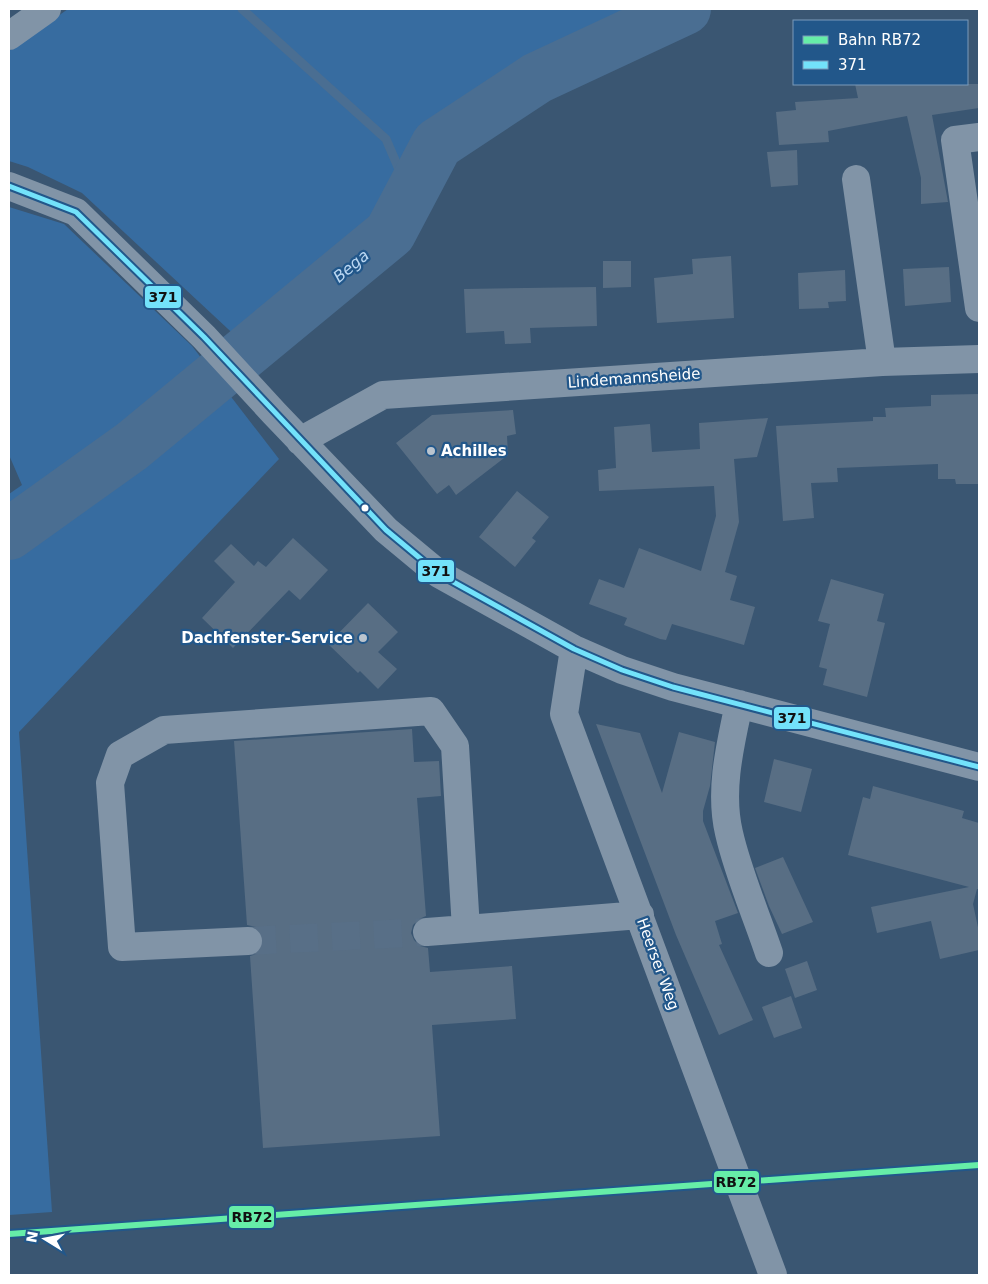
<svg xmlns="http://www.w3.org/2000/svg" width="988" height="1284" font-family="'DejaVu Sans',sans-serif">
	<rect width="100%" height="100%" fill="#3a5672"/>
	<path fill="#376ca0" d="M 68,9 L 659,9 L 527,68 L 425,136 L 374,228 L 242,342 L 82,193 L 28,167 L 9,161 L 9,51 Z
		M 9,207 L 64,224 L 192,346 L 279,459 L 19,732 L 52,1212 L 9,1215 L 9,494 L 22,485 L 9,455 Z"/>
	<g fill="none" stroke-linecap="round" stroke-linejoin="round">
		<path stroke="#4a6e92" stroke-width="9" d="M 242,9 L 386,139 L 410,195"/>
		<path stroke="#4a6e92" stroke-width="52" d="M 9,534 L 132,446 L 390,233 L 437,144 L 537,78 L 685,9"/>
	</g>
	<path fill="#586e84" d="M 855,84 L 979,84 L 979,108 L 932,115 L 948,202 L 921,204 L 921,178 L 907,116 L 828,131 L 829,142 L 779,145 L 776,112 L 796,110 L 795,102 L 858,98 Z
		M 797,150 L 798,185 L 771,187 L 767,152 Z
		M 731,256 L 734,318 L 657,323 L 654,278 L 693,274 L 692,259 Z
		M 603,261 L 631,261 L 631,287 L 603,288 Z
		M 949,267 L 951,302 L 905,306 L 903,269 Z
		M 845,270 L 846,301 L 828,302 L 829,308 L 799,309 L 798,273 Z
		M 596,287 L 597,326 L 530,328 L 531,343 L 505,344 L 504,331 L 466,333 L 464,289 Z
		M 979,394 L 978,484 L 956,484 L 955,479 L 938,479 L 938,464 L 837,468 L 838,482 L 811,483 L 814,518 L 783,521 L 776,426 L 873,421 L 873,417 L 886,417 L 885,408 L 931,406 L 931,395 Z
		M 513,410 L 516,434 L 507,436 L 508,455 L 456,495 L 449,485 L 437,494 L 396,443 L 432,415 Z
		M 768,418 L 757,457 L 734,459 L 739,522 L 725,572 L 737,576 L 730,600 L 755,607 L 744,645 L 672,624 L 666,640 L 660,639 L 624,625 L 627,618 L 589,604 L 599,579 L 624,588 L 639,548 L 701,571 L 716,516 L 714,486 L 599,491 L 598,470 L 616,468 L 614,427 L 650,424 L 652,452 L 700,449 L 699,423 Z
		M 517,491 L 549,517 L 532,538 L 536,541 L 515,567 L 479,537 Z
		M 293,538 L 328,570 L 300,600 L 289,590 L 233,648 L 202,618 L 235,582 L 214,561 L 231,544 L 254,566 L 258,561 L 266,567 Z
		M 831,579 L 884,594 L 877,621 L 885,623 L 867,697 L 823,685 L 827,669 L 819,667 L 830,624 L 818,621 Z
		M 368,603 L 398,632 L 378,652 L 397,669 L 378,689 L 360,671 L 358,673 L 328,644 Z
		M 596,724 L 640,733 L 662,793 L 679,732 L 715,742 L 710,786 L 703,811 L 703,821 L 738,913 L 715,921 L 722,944 L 719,945 L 753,1020 L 719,1035 L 676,935 Z
		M 412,729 L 414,762 L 439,761 L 441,796 L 417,798 L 426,916 L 419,919 L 413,925 L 411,933 L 414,940 L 420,946 L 428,948 L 430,972 L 512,966 L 516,1019 L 432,1025 L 440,1136 L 263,1148 L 250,956 L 257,954 L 262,949 L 264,940 L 261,932 L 256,927 L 247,925 L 234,741 Z
		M 774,759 L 812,769 L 801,812 L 764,802 Z
		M 873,786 L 964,811 L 962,818 L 979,823 L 979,889 L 977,889 L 973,904 L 979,932 L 979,950 L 940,959 L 931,921 L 877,933 L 871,907 L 969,887 L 848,855 L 863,797 L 870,799 Z
		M 783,857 L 813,922 L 782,934 L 769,906 L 755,868 Z
		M 807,961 L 817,990 L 795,998 L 785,969 Z
		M 791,996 L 802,1028 L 774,1038 L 762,1007 Z"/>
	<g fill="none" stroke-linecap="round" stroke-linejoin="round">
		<path stroke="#586f87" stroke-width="28" stroke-dasharray="28 14" stroke-linecap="butt" d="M 248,941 L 427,932"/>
		<path stroke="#8194a7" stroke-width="28" d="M 9,36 L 47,9
			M 979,137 L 955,140 L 979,308
			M 856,179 L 882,362
			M 9,186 L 76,212 L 204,337 L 274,413 L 386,530 L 439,574 L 574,649 L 622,670 L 673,687 L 979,767
			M 300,441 L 383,395 L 882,362 L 979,359
			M 574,649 L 564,714 L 773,1275
			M 739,704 C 730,746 719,791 729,833 C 738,873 756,914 769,953
			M 427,932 L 466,929
			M 248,941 L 122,947 L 110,783 L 120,755 L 164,730 L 431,711 L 455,746 L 466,929 L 640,915"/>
		<g stroke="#22578a" stroke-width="9">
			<path id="bus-1" d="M 9,186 L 76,212 L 204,337 L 386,530 L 439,574 L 574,649 L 622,670 L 673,687 L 979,767"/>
		</g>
		<use href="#bus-1" stroke="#73e2fa" stroke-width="5"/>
		<g stroke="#22578a" stroke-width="10">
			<path id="rail-1" d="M 9,1234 L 979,1165"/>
		</g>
		<use href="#rail-1" stroke="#66eda8" stroke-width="6"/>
	</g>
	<g fill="#bac4ce" stroke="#22578a" stroke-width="2">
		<circle cx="431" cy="451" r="5"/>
		<circle cx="363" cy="638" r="5"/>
	</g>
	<circle fill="#fff" stroke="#22578a" stroke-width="2" cx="365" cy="508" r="4.5"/>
	<g text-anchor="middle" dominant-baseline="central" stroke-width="4.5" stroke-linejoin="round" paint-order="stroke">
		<g font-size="15" fill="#fff" stroke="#22578a">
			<text transform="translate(634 378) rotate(-4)">Lindemannsheide</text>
			<text transform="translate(658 964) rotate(70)">Heerser Weg</text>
		</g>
		<g font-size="15" font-weight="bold" fill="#fff" stroke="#22578a" text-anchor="start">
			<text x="441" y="451">Achilles</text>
			<text x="353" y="638" text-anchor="end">Dachfenster-Service</text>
		</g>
		<g font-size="16" font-style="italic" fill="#bad7f2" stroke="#22578a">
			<text transform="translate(351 266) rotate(-40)">Bega</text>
		</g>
	</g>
	<g stroke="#22578a" stroke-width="2">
		<rect x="144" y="285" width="38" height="24" rx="5" fill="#73e2fa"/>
		<rect x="417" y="559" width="38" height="24" rx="5" fill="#73e2fa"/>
		<rect x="773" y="706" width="38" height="24" rx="5" fill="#73e2fa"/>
		<rect x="713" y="1170" width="47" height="24" rx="5" fill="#66eda8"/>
		<rect x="228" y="1205" width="47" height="24" rx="5" fill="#66eda8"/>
	</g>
	<g font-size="14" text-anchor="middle" font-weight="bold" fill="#111">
		<text x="163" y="302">371</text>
		<text x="436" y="576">371</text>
		<text x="792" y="723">371</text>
		<text x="736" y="1187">RB72</text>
		<text x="252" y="1222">RB72</text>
	</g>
	<rect width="988" height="1284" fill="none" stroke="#ffffff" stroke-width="20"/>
	<rect x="793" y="20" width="175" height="65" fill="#22578a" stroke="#7a9ab9"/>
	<rect x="803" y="36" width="25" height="8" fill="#66eda8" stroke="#7a9ab9"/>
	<text x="838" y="45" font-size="15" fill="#ffffff">Bahn RB72</text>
	<rect x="803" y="61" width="25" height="8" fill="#73e2fa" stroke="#7a9ab9"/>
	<text x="838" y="70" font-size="15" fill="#ffffff">371</text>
	<g transform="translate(45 1239) rotate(280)" stroke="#22578a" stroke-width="4" paint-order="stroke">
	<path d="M0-4L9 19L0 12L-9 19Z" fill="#ffffff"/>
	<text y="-8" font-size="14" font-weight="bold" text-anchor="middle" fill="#ffffff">N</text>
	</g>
</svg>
